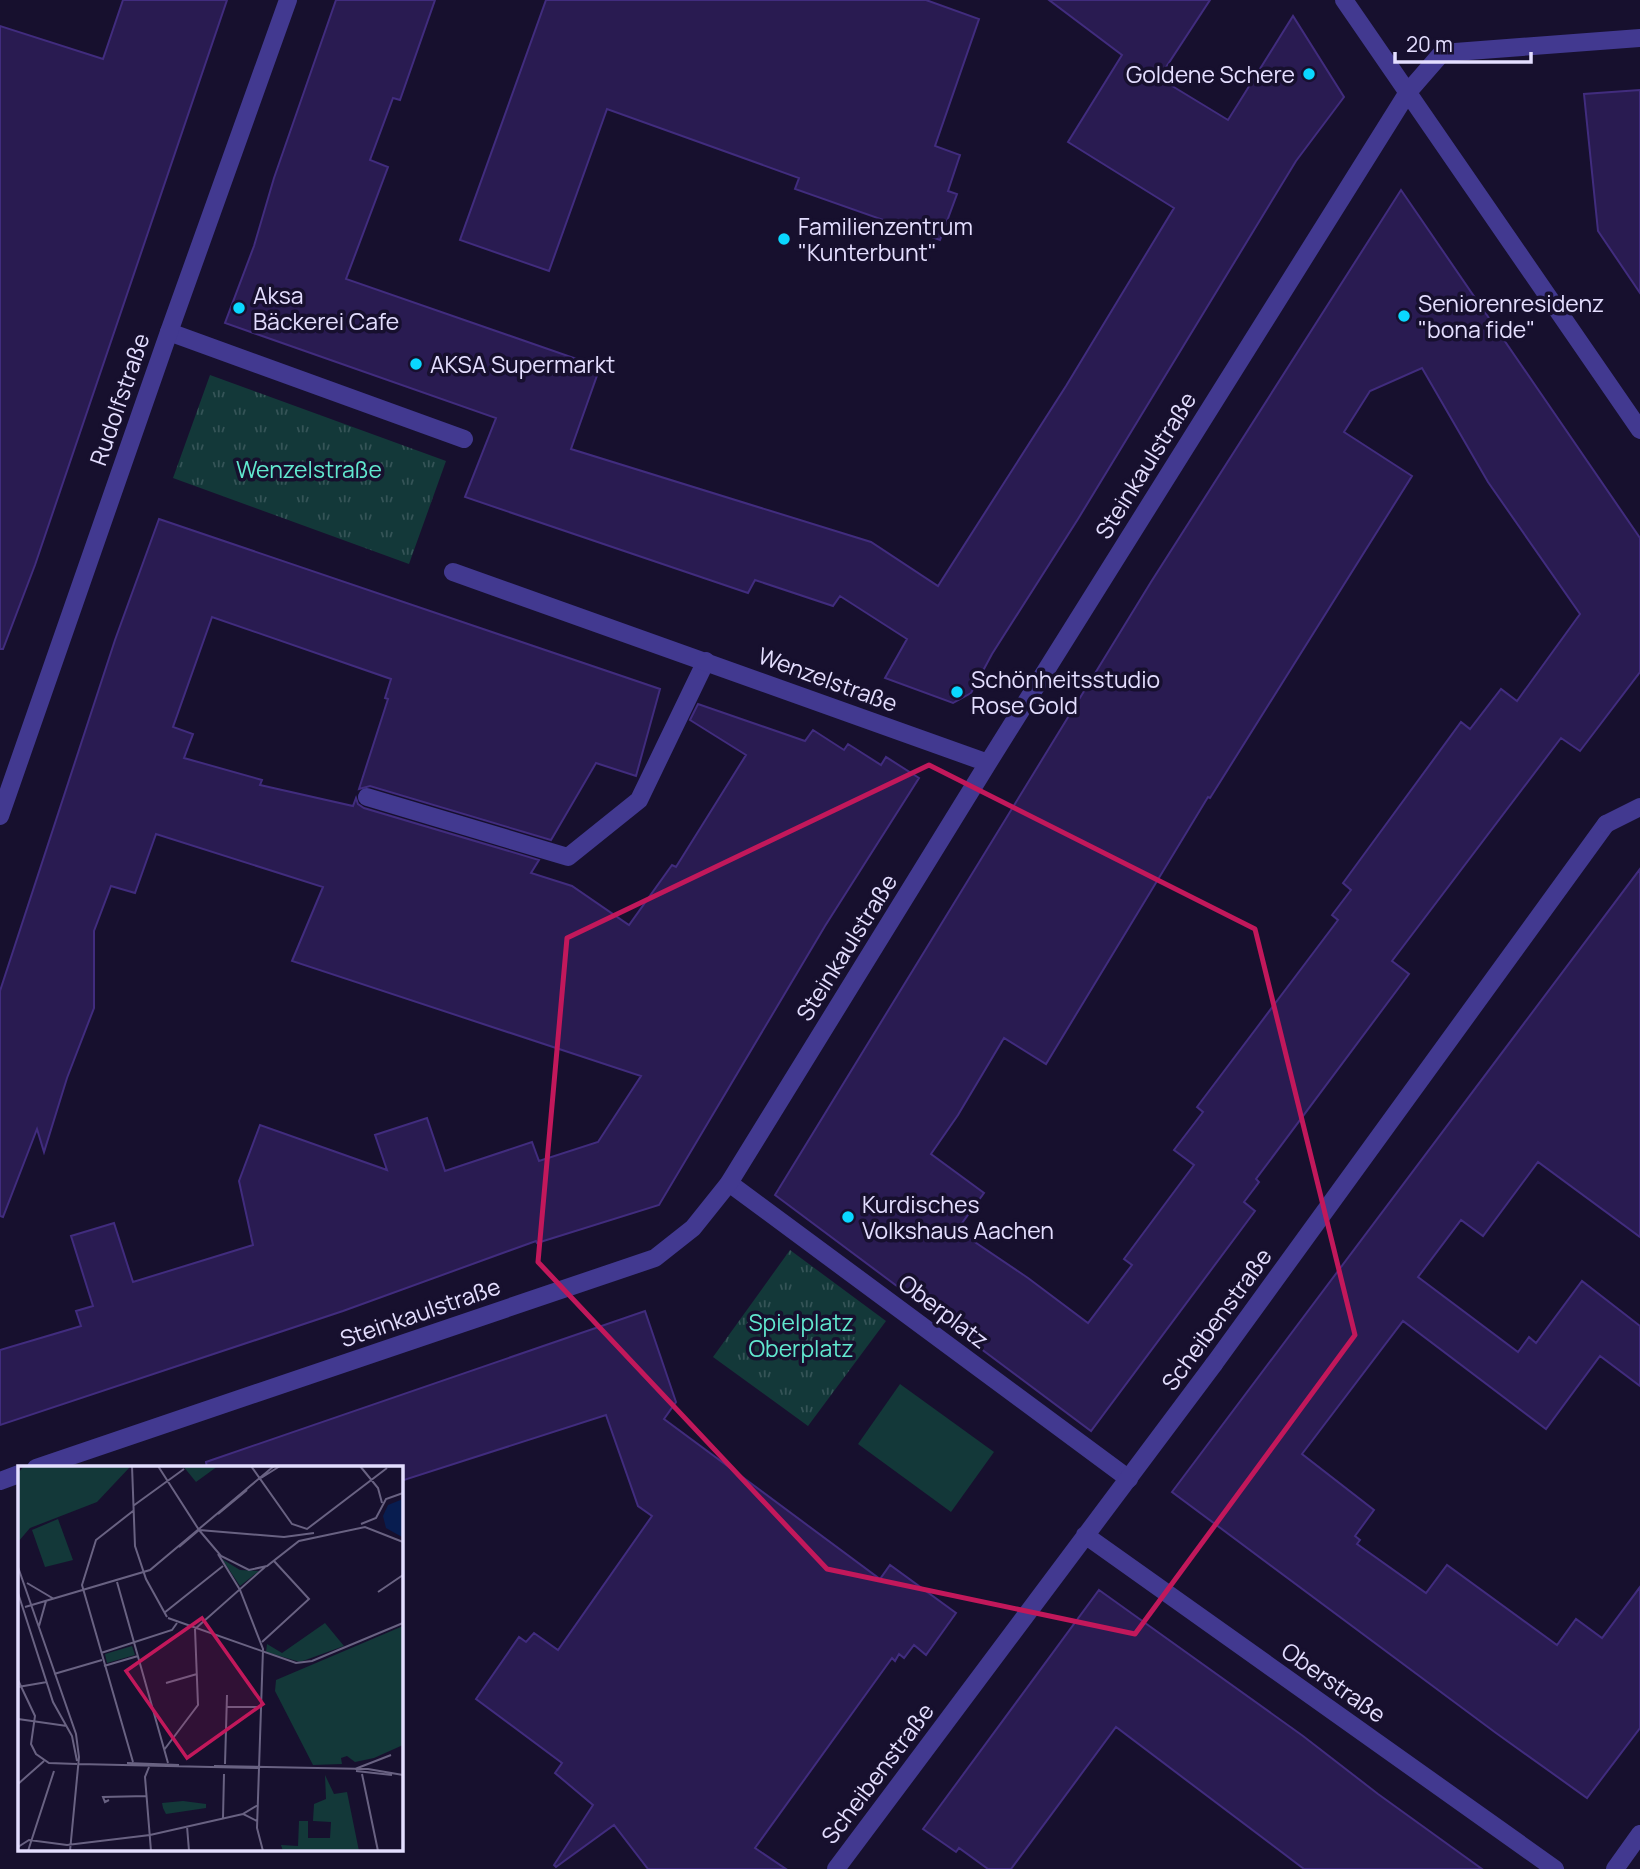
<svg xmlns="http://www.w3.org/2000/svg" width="1640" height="1869" font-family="Manrope,sans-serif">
	<defs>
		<pattern id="grass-tufts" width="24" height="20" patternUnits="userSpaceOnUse" patternTransform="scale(1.75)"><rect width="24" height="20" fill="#133839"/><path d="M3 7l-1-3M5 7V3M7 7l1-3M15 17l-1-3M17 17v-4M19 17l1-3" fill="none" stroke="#355457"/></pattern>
	</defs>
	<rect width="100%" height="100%" fill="#17102e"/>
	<path fill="url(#grass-tufts)" d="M 210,375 L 446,461 L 409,564 L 173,478 Z
		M 790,1250 L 886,1321 L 808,1426 L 713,1357 Z"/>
	<path fill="#133839" d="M 900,1384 L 994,1452 L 951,1512 L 858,1444 Z"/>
	<path fill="#291b51" stroke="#412c7e" stroke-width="2" fill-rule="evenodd" d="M 123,0 L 227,0 L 35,565 L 3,649 L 0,649 L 0,26 L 103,59 Z
		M 336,0 L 435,0 L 400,100 L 393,98 L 370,160 L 388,167 L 346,279 L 600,367 L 571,449 L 871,542 L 938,586 L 1066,386 L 1174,208 L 1068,142 L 1122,55 L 1049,0 L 1210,0 L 1159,78 L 1228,120 L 1293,16 L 1344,97 L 1296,161 L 1078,519 L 992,654 L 971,693 L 953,703 L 885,678 L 907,639 L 840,596 L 833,606 L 755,580 L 748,593 L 465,497 L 496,418 L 225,323 L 254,246 L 274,178 Z
		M 546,0 L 926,0 L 979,19 L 935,146 L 960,155 L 948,191 L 957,194 L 940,240 L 795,189 L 799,178 L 607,109 L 549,271 L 460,240 Z
		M 1640,90 L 1640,293 L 1598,231 L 1584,94 Z
		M 1401,190 L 1640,538 L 1640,672 L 1580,751 L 1561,738 L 1392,961 L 1409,974 L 1256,1179 L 1259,1182 L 1244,1202 L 1255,1211 L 1091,1431 L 775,1195 L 1151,582 ZM 1422,368 L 1488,482 L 1580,614 L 1517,701 L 1501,689 L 1470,729 L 1461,722 L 1343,883 L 1351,890 L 1332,915 L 1338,920 L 1197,1107 L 1203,1112 L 1174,1150 L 1194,1165 L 1124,1259 L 1132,1265 L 1088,1323 L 1028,1278 L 957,1230 L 984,1193 L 931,1154 L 958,1115 L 1004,1038 L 1046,1064 L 1208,797 L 1210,798 L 1412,476 L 1344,432 L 1370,391 Z
		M 159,519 L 660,689 L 636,776 L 596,763 L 551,840 L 370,786 L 359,789 L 388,699 L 385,698 L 391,679 L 212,617 L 173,727 L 193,734 L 184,758 L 262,780 L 260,785 L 353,806 L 356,798 L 358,804 L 364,808 L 539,860 L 531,873 L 572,886 L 629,925 L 672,865 L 676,867 L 746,755 L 690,720 L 698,704 L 805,741 L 813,730 L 844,750 L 848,744 L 881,765 L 886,757 L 919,778 L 825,926 L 659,1205 L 537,1243 L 536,1241 L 343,1311 L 0,1425 L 0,1350 L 81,1326 L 76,1311 L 93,1306 L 71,1236 L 114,1223 L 133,1282 L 253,1245 L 239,1181 L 260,1125 L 387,1170 L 375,1135 L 427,1118 L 445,1171 L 532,1142 L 539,1161 L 598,1142 L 641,1076 L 292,961 L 323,887 L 156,834 L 135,893 L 111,886 L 94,931 L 94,1008 L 67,1078 L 44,1152 L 37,1129 L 3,1217 L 0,1216 L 0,991 L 115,640 Z
		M 1640,869 L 1640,1237 L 1538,1162 L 1483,1236 L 1461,1220 L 1418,1277 L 1518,1352 L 1529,1337 L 1536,1343 L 1582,1281 L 1640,1326 L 1640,1386 L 1600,1356 L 1546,1429 L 1403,1321 L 1302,1454 L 1374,1510 L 1355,1536 L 1360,1540 L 1357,1544 L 1426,1593 L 1447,1565 L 1557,1645 L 1576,1619 L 1602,1638 L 1640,1587 L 1640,1728 L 1587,1798 L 1496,1733 L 1172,1492 Z
		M 645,1311 L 676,1402 L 664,1419 L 880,1579 L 890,1565 L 956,1613 L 926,1655 L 914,1645 L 904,1658 L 899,1654 L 895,1661 L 892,1658 L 755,1848 L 786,1869 L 648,1869 L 614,1825 L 556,1867 L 554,1865 L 593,1805 L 555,1773 L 562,1763 L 476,1699 L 519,1637 L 526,1642 L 534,1633 L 558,1650 L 652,1516 L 638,1506 L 606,1415 L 401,1481 L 401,1468 L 207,1468 L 206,1462 Z
		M 1099,1590 L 1303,1736 L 1378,1794 L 1482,1869 L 1304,1869 L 1116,1727 L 1011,1869 L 988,1869 L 959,1848 L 956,1852 L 923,1829 Z"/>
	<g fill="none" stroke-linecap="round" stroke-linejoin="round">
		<path stroke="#423990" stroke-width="18" d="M 169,332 L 464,439
			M 367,797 L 568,857 L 639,800 L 706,661"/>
		<path stroke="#423990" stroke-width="18" d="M 729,1183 L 1129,1479
			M 1214,1364 L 1606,824"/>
		<path stroke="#423990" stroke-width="18" d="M 1344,0 L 1640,430
			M 453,572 L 988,763
			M 0,816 L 169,332 L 288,0
			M 1606,824 L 1640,807
			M 36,1468 L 655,1258 L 693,1228 L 729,1183 L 988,763 L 1408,92 L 1442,53 L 1640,38
			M 0,1481 L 19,1474
			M 1085,1535 L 1555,1869
			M 836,1869 L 1214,1364
			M 1615,1869 L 1640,1834"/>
	</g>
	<path fill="none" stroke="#c2185b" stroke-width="5" stroke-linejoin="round" d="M 929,765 L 1255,929 L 1355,1335 L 1135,1634 L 827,1569 L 538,1262 L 567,938 Z"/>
	<g fill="#0ad7ff" stroke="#17102e" stroke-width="2.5">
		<circle cx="1309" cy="74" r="7"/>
		<circle cx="784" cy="239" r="7"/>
		<circle cx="239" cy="308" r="7"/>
		<circle cx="1404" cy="316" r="7"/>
		<circle cx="416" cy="364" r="7"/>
		<circle cx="957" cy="692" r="7"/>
		<circle cx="848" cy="1217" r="7"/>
	</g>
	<g text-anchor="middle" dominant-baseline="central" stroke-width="7" stroke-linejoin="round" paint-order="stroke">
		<g font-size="23" fill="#e4deff" stroke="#17102e" text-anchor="start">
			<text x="1295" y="74" text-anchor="end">Goldene Schere</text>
			<text x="798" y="226">Familienzentrum<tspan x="798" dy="26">"Kunterbunt"</tspan></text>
			<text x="253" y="295">Aksa<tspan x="253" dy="26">Bäckerei Cafe</tspan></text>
			<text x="1418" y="303">Seniorenresidenz<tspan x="1418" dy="26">"bona fide"</tspan></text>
			<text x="430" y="364">AKSA Supermarkt</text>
			<text x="971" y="679">Schönheitsstudio<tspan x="971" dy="26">Rose Gold</tspan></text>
			<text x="862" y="1204">Kurdisches<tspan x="862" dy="26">Volkshaus Aachen</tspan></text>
		</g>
		<g font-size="23" fill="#e4deff" stroke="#17102e">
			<text transform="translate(119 399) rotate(-71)">Rudolfstraße</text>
			<text transform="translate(1145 465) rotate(-58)">Steinkaulstraße</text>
			<text transform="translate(828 679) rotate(20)">Wenzelstraße</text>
			<text transform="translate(846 947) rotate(-58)">Steinkaulstraße</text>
			<text transform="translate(944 1311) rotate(37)">Oberplatz</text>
			<text transform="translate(420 1312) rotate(-19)">Steinkaulstraße</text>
			<text transform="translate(1216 1319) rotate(-54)">Scheibenstraße</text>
			<text transform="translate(1334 1682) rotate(35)">Oberstraße</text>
			<text transform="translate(877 1773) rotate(-53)">Scheibenstraße</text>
		</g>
		<g font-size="23" fill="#61e8cf" stroke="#17102e">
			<text x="309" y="469">Wenzelstraße</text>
			<text x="801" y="1322">Spielplatz<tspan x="801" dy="26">Oberplatz</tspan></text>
		</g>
	</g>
	<g transform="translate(18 1466)">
		<rect width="385" height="385" fill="#17102e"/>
		<path d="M 6,0 L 111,0 L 111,2 L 79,36 L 12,62 L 0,76 L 0,7 ZM 165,0 L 200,0 L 178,16 ZM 204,93 L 222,104 L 241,105 L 222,120 ZM 307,157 L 326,180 L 282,196 L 248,186 L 249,178 L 264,187 ZM 114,180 L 117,189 L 89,197 L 87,188 ZM 307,309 L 316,328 L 329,326 L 341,385 L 265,385 L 263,379 L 280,380 L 281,355 L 290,355 L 290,372 L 312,372 L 313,356 L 295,355 L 296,338 L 308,333 ZM 165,335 L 188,338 L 188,342 L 148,348 L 145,342 L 144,337 Z" fill="#133839"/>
		<path d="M 40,53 L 55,94 L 27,101 L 14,64 ZM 385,160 L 385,279 L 356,292 L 337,296 L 329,290 L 323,292 L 324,298 L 295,299 L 257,225 L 258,214 Z" fill="#133839"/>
		<path d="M 385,33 L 385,71 L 384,71 L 368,62 L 365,50 L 370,39 Z" fill="#081d50"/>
		<path fill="none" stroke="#696282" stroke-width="2" d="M 114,0 L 117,80 L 128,113 L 149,151M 140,0 L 181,64M 233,0 L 274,58 L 289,63 L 369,2M 342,0 L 360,22 L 364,37M 243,12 L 262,0M 115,40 L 166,3M 200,48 L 229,24M 343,58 L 358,52 L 368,33 L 385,27M 181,64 L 203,90 L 231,104 L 249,100 L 281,75 L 347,61 L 385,76M 181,64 L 266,71 L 296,67M 161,81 L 181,64M 200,88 L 222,124 L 245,183 L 239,362 L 245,385M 0,101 L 58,268 L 61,291 L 52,385M 99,116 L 150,297M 9,117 L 36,133M 360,126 L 385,109M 0,127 L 35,236 L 54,270 L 59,295M 7,141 L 132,104 L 256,0M 146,147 L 205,100M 150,152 L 278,197 L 294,195 L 385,157M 21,160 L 28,135M 177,163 L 247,101M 244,176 L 291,133 L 256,95M 83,187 L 154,164 L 159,157M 86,200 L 120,190M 36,208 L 84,194M 0,214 L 17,250 L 13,278 L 18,288 L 31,297 L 59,298M 148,217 L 179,208M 0,221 L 29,216M 209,241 L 244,241M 0,253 L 49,260M 146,284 L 180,239 L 177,163M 115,296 L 64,119 L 78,74 L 115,45M 109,297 L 161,299M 60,298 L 241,302M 207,298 L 209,229M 196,300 L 350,303 L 385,309M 131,301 L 127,311 L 133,385M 337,303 L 373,289M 338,305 L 374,309M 344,308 L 360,385M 0,318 L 26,295M 91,334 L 87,336 L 85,331 L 129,330M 205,352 L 206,308M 239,355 L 225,348 L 240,339M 169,360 L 171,385M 0,381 L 11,374 L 49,379 L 132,369 L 225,348M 10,385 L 36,305"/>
		<path fill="#c2185b" fill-opacity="0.15" stroke="#c2185b" stroke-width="3.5" d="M 184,152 L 245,238 L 169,292 L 108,205 Z"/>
		<rect width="385" height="385" fill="none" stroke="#e4deff" stroke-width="3.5"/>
	</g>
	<path d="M1395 52v10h136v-10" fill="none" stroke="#e4deff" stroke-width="3.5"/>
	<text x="1406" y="52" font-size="21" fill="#e4deff" stroke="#17102e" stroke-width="5" paint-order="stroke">20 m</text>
</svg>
